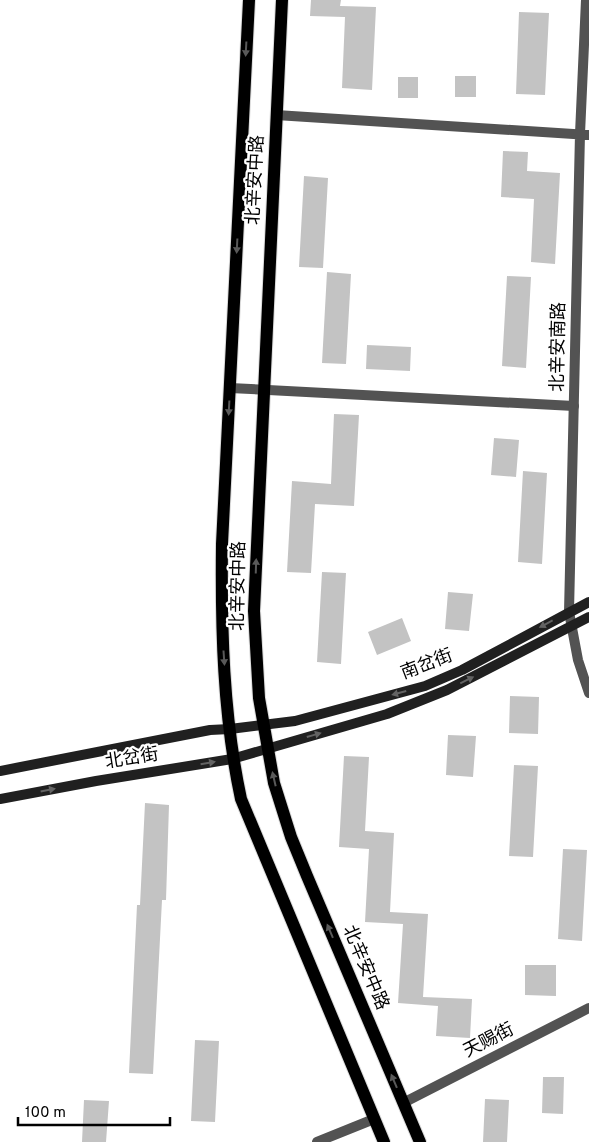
<svg xmlns="http://www.w3.org/2000/svg" width="589" height="1142" font-family="Overpass,'Noto Sans SC',sans-serif">
	<rect width="100%" height="100%" fill="#fff"/>
	<path fill="#c3c3c3" d="M 311,0 L 341,0 L 340,6 L 376,7 L 372,90 L 342,88 L 345,17 L 310,16 Z
		M 519,12 L 549,13 L 545,95 L 516,94 Z
		M 455,76 L 476,76 L 476,97 L 455,97 Z
		M 398,77 L 418,77 L 418,98 L 398,98 Z
		M 503,151 L 528,152 L 527,171 L 560,173 L 555,264 L 531,262 L 534,199 L 501,197 Z
		M 304,176 L 328,178 L 323,268 L 299,267 Z
		M 327,272 L 351,274 L 346,364 L 322,363 Z
		M 507,276 L 531,277 L 526,368 L 502,366 Z
		M 367,345 L 411,347 L 410,371 L 366,369 Z
		M 334,414 L 359,415 L 354,506 L 315,504 L 311,573 L 287,572 L 292,481 L 331,484 Z
		M 494,438 L 519,440 L 516,477 L 491,475 Z
		M 523,471 L 547,473 L 542,564 L 518,562 Z
		M 322,572 L 346,573 L 341,664 L 317,662 Z
		M 448,592 L 473,594 L 469,631 L 445,629 Z
		M 402,618 L 411,641 L 377,655 L 368,632 Z
		M 510,696 L 539,697 L 538,734 L 509,733 Z
		M 448,735 L 476,736 L 473,777 L 446,775 Z
		M 344,756 L 369,757 L 365,831 L 394,833 L 390,912 L 428,914 L 423,997 L 472,999 L 470,1038 L 436,1036 L 438,1006 L 398,1003 L 403,924 L 365,922 L 369,849 L 339,847 Z
		M 514,765 L 538,766 L 533,857 L 509,856 Z
		M 145,803 L 169,805 L 166,900 L 162,900 L 153,1074 L 129,1073 L 137,905 L 140,905 Z
		M 563,849 L 587,850 L 582,941 L 558,939 Z
		M 525,965 L 556,965 L 556,996 L 525,995 Z
		M 195,1040 L 219,1041 L 215,1122 L 191,1121 Z
		M 543,1077 L 564,1077 L 563,1114 L 542,1113 Z
		M 485,1099 L 509,1100 L 507,1142 L 483,1142 Z
		M 84,1100 L 109,1101 L 106,1142 L 82,1142 Z"/>
	<g fill="none" stroke-linecap="round" stroke-linejoin="round">
		<g stroke="#dbdbdb" stroke-width="14">
			<path id="primary" d="M 249,0 L 222,544 C 221,629 223,715 241,799 L 384,1142
				M 282,0 L 254,611 L 259,698 L 274,783 L 291,837 L 307,876 L 420,1142"/>
		</g>
		<path stroke="#535353" stroke-width="10" d="M 230,388 L 574,406"/>
		<path stroke="#535353" stroke-width="10" d="M 586,0 L 580,134 L 569,612 L 578,660 L 589,693
			M 276,115 L 589,135
			M 403,1103 L 589,1008
			M 317,1142 L 374,1119"/>
		<path stroke="#202020" stroke-width="10" d="M 0,771 L 210,730 L 230,729 L 295,721 L 425,686 L 462,670 L 589,602
			M 0,799 L 96,781 L 232,759 L 387,714 L 447,690 L 589,617"/>
		<use href="#primary" stroke="#000" stroke-width="12"/>
	</g>
	<defs><path id="oneway-solid" d="M-6-.8H1V-3.2L6.5 0L1 3.2V.8H-6Z" transform="scale(1.25)"/></defs>
	<g fill="#595959">
		<use href="#oneway-solid" transform="translate(246 49) rotate(93)"/>
		<use href="#oneway-solid" transform="translate(237 246) rotate(93)"/>
		<use href="#oneway-solid" transform="translate(229 408) rotate(93)"/>
		<use href="#oneway-solid" transform="translate(256 566) rotate(-88)"/>
		<use href="#oneway-solid" transform="translate(224 658) rotate(86)"/>
		<use href="#oneway-solid" transform="translate(274 779) rotate(-103)"/>
		<use href="#oneway-solid" transform="translate(330 931) rotate(-113)"/>
		<use href="#oneway-solid" transform="translate(394 1081) rotate(-113)"/>
	</g>
	<g fill="#636363">
		<use href="#oneway-solid" transform="translate(546 624) rotate(152)"/>
		<use href="#oneway-solid" transform="translate(467 680) rotate(-26)"/>
		<use href="#oneway-solid" transform="translate(399 693) rotate(165)"/>
		<use href="#oneway-solid" transform="translate(314 735) rotate(-16)"/>
		<use href="#oneway-solid" transform="translate(208 763) rotate(-10)"/>
		<use href="#oneway-solid" transform="translate(48 790) rotate(-11)"/>
	</g>
	<g text-anchor="middle" dominant-baseline="central" stroke-width="4.5" stroke-linejoin="round" paint-order="stroke">
		<g font-size="18" fill="#000" stroke="#fff">
			<text transform="translate(256 180) rotate(-87)">北辛安中路</text>
			<text transform="translate(559 347) rotate(-89)">北辛安南路</text>
			<text transform="translate(239 586) rotate(-89)">北辛安中路</text>
			<text transform="translate(427 665) rotate(-21)">南岔街</text>
			<text transform="translate(132 759) rotate(-9)">北岔街</text>
			<text transform="translate(365 968) rotate(67)">北辛安中路</text>
			<text transform="translate(489 1041) rotate(-27)">天赐街</text>
		</g>
	</g>
	<path d="M18 1117v8h152v-8" fill="none" stroke="#000000" stroke-width="2.5"/>
	<text x="25" y="1117" font-size="15" fill="#000000" stroke="#ffffff" stroke-width="4" paint-order="stroke">100 m</text>
</svg>
